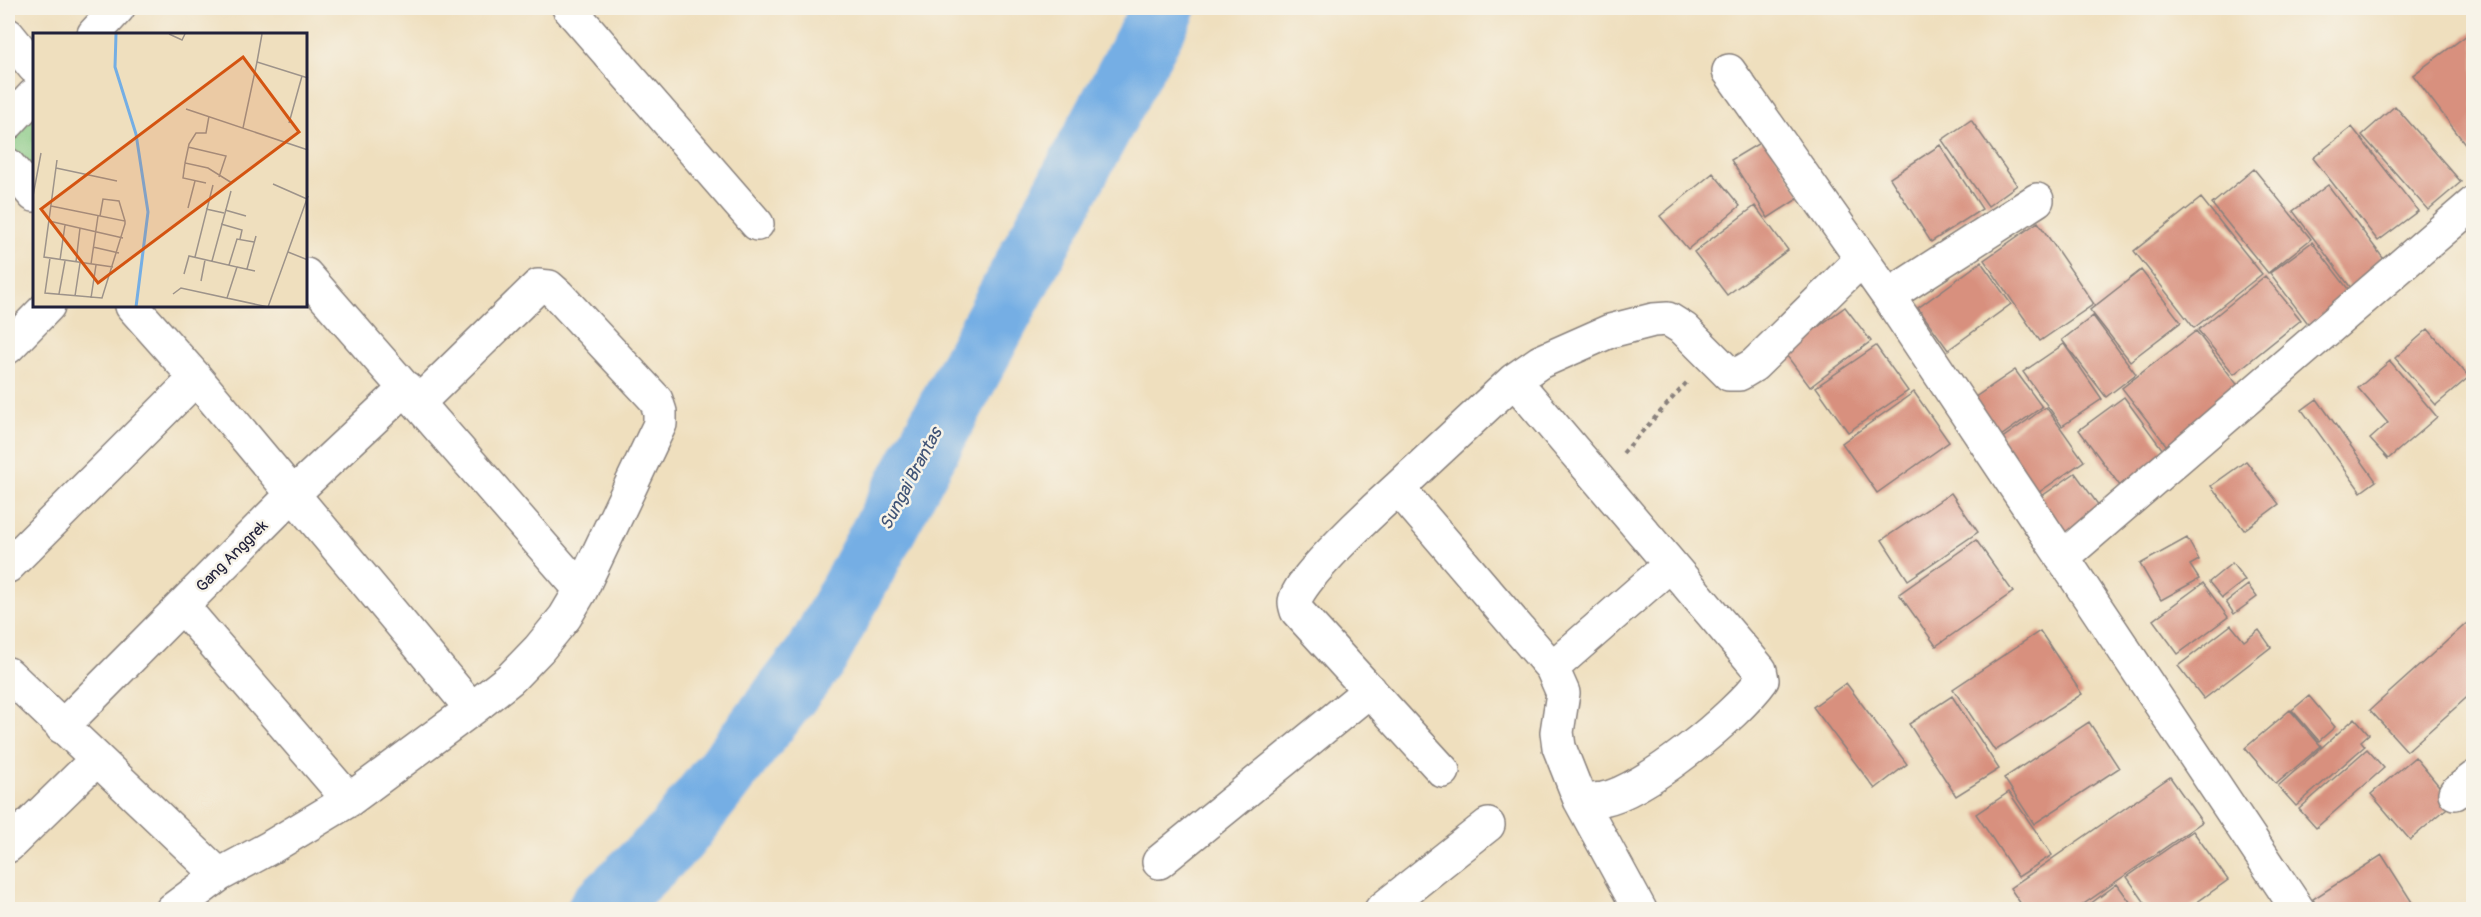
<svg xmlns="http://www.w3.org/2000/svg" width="2481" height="917" font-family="Pangolin,sans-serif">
	<rect width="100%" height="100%" fill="#f7f3e8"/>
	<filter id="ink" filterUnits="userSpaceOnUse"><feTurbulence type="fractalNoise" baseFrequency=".0167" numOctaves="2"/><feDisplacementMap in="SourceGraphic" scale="12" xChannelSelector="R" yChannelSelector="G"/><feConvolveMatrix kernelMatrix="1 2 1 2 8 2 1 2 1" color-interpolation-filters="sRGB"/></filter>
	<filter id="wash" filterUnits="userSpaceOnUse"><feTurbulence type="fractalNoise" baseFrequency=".008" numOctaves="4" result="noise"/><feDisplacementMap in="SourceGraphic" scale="24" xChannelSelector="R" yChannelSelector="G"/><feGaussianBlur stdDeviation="1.35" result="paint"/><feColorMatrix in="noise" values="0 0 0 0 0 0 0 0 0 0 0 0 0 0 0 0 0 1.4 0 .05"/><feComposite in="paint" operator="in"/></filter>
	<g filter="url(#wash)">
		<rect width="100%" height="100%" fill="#efdfbe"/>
		<path fill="#83c781" stroke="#52745e" stroke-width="1.5" d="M 34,115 L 34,176 L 8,142 Z"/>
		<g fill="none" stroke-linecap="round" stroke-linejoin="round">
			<path stroke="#74aee4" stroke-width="64" d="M 599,910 L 675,837 L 818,653 L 1164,8"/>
		</g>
		<g id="blocks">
			<path fill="#d8907e" d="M 2474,30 L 2474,145 L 2469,149 L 2413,75 Z
				M 2395,106 L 2461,182 L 2428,210 L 2362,135 Z
				M 1971,120 L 2017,185 L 1988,206 L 1942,140 Z
				M 2352,127 L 2418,211 L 2378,241 L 2313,158 Z
				M 1766,139 L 1802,196 L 1768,218 L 1731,160 Z
				M 1940,145 L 1982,209 L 1931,242 L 1890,178 Z
				M 2254,169 L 2311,239 L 2268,273 L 2212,204 Z
				M 1713,173 L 1740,206 L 1688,249 L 1660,216 Z
				M 2328,185 L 2392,270 L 2357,296 L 2293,211 Z
				M 2201,198 L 2262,274 L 2194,328 L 2134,251 Z
				M 1755,206 L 1788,250 L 1727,295 L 1694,252 Z
				M 2038,222 L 2094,304 L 2040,341 L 1984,260 Z
				M 2312,242 L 2355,298 L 2313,330 L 2270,273 Z
				M 1981,262 L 2011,304 L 1948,350 L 1918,308 Z
				M 2141,270 L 2181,322 L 2130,361 L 2090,310 Z
				M 2265,276 L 2301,320 L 2234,374 L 2198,330 Z
				M 1845,307 L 1871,341 L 1810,387 L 1784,352 Z
				M 2093,316 L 2136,374 L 2106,397 L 2062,340 Z
				M 2428,329 L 2469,377 L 2436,405 L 2395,358 Z
				M 2196,331 L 2243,392 L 2170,450 L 2122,388 Z
				M 2064,344 L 2102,399 L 2062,426 L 2023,372 Z
				M 1876,346 L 1908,391 L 1848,432 L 1816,387 Z
				M 2390,361 L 2437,417 L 2388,459 L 2370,439 L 2388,423 L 2358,388 Z
				M 2015,370 L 2042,407 L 1998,438 L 1971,400 Z
				M 1914,392 L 1949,442 L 1877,493 L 1842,443 Z
				M 2124,397 L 2171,461 L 2126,494 L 2079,430 Z
				M 2317,399 L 2376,481 L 2361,492 L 2302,410 Z
				M 2046,407 L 2084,461 L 2032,497 L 1994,444 Z
				M 2246,461 L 2279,504 L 2244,530 L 2211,486 Z
				M 2075,473 L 2102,510 L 2055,542 L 2029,505 Z
				M 1951,493 L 1978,532 L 1908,580 L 1882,540 Z
				M 2187,538 L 2199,560 L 2190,565 L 2199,579 L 2161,600 L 2140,564 Z
				M 1976,540 L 2013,592 L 1936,646 L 1899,594 Z
				M 2232,563 L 2245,580 L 2222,598 L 2209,582 Z
				M 2203,583 L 2228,617 L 2178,654 L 2153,620 Z
				M 2248,585 L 2257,597 L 2234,614 L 2226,602 Z
				M 2468,622 L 2474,628 L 2474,691 L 2407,751 L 2370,710 Z
				M 2231,625 L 2244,641 L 2259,630 L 2271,647 L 2204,699 L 2178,666 Z
				M 2040,631 L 2082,694 L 1995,751 L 1953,689 Z
				M 1846,683 L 1907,764 L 1875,789 L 1813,707 Z
				M 1952,696 L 1999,769 L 1956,796 L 1909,724 Z
				M 2309,696 L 2335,727 L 2319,741 L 2292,710 Z
				M 2290,710 L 2321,746 L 2276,784 L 2245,748 Z
				M 2355,718 L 2369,734 L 2361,741 L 2365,746 L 2296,806 L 2278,786 Z
				M 2089,722 L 2119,768 L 2034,824 L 2004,778 Z
				M 2367,749 L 2384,768 L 2316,828 L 2299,809 Z
				M 2415,757 L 2453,803 L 2410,840 L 2371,794 Z
				M 2170,777 L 2202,822 L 2075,910 L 2025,910 L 2010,888 Z
				M 2009,792 L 2052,855 L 2018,877 L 1976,814 Z
				M 2193,831 L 2228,880 L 2186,910 L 2150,910 L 2127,877 Z
				M 2382,855 L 2417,910 L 2319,910 L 2313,899 Z
				M 2117,884 L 2136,910 L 2082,910 Z"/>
		</g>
	</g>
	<g filter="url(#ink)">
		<use href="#blocks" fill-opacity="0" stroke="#88807c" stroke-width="1.5"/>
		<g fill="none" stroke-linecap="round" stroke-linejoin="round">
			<g stroke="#88807c" stroke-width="36">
				<path id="minor" d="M 569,8 L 757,224
					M 94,34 L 118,8
					M 8,35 L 34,67
					M 1729,71 L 1888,296 L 2298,910
					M 8,123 L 34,95
					M 8,165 L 34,195
					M 1888,296 L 2037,200
					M 132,306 L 196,378 L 472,709
					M 8,347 L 48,306
					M 1514,380 L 1760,670 L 1762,680 C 1737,715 1645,791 1603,799 C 1596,800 1588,800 1580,800
					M 419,402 L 538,286 L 549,287 L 558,295 L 656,400 L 660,412 L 660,424 L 581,590
					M 1398,488 C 1379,505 1296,581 1295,602 C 1295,605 1296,608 1297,611 L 1443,771
					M 2062,558 L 2474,203
					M 8,566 L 196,378
					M 182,606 L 349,800
					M 1552,668 L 1670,565
					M 8,674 L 219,875
					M 62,727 L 293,494 L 406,388
					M 2455,793 L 2474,778
					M 8,846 L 96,760
					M 1159,862 L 1370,690
					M 172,910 L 219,875 L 271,847 L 349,800 L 472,709 L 510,679 L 539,649 L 565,617 L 581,590 L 306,275
					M 1381,910 L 1488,825
					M 1640,910 L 1580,800 L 1559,747 L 1557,732 L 1563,693 L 1552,668 L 1398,488 L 1514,380 L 1540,362 L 1610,331 L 1653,320 L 1668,319 L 1684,329 L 1729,374 L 1739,374 L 1754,365 L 1862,259"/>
			</g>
			<path stroke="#88807c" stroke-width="4" stroke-dasharray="4.5 4.5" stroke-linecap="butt" d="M 1623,453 L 1688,381"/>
			<use href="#minor" stroke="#fff" stroke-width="33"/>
		</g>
	</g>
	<g text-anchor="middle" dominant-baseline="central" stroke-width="5" stroke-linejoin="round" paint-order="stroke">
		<g font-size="16" fill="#22223b" stroke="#f7f3e8">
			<text transform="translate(232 556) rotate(-45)">Gang Anggrek</text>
		</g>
		<g font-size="18" font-style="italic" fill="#3f5376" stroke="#f7f3e8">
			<text transform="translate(911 479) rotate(-62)">Sungai Brantas</text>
		</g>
	</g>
	<g transform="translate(33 33)">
		<rect width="274" height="274" fill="#efdfbe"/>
		<path fill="none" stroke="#74aee4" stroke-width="3" d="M 83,1 L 82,34 L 103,101 L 115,179 L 103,274"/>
		<path fill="none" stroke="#9d938a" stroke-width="1.5" d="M 136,1 L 149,7 L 152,1M 229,1 L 224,29 L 275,45M 153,76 L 275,117M 176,83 L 173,100 L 163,100 L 156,111 L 152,130 L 175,135 L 199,150M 256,90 L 269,43M 210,95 L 224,29M 155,114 L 193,123 L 186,144M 24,127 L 11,224 L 80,234M 152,130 L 150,145 L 173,150M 23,135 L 84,148M 240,151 L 274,166M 0,163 L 8,120M 155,175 L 162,148M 173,176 L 191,180M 192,177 L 213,183M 67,183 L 70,166 L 86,168 L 92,188M 16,188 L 90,205M 188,191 L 209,197 L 207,206M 60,214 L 86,220M 255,219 L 275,227M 162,224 L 180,152M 17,225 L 12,260 L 69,265 L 92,191 L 92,188 L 18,173M 27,227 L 32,192M 179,228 L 198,158M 43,229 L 47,195M 58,231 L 65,183M 196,232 L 204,206 L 221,209M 204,234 L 222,238M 214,236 L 223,203M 151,241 L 156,223 L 204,234 L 194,265M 168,248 L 172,227M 26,261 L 32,228M 140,261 L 148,255 L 235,274M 42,263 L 47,230M 58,265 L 63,232M 235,274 L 275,163"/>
		<path fill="#d45411" fill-opacity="0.15" stroke="#d45411" stroke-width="3" d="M 210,24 L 266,99 L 65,250 L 8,176 Z"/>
		<rect width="274" height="274" fill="none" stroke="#22223b" stroke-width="3"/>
	</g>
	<rect width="2481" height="917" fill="none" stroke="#f7f3e8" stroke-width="30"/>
</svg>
